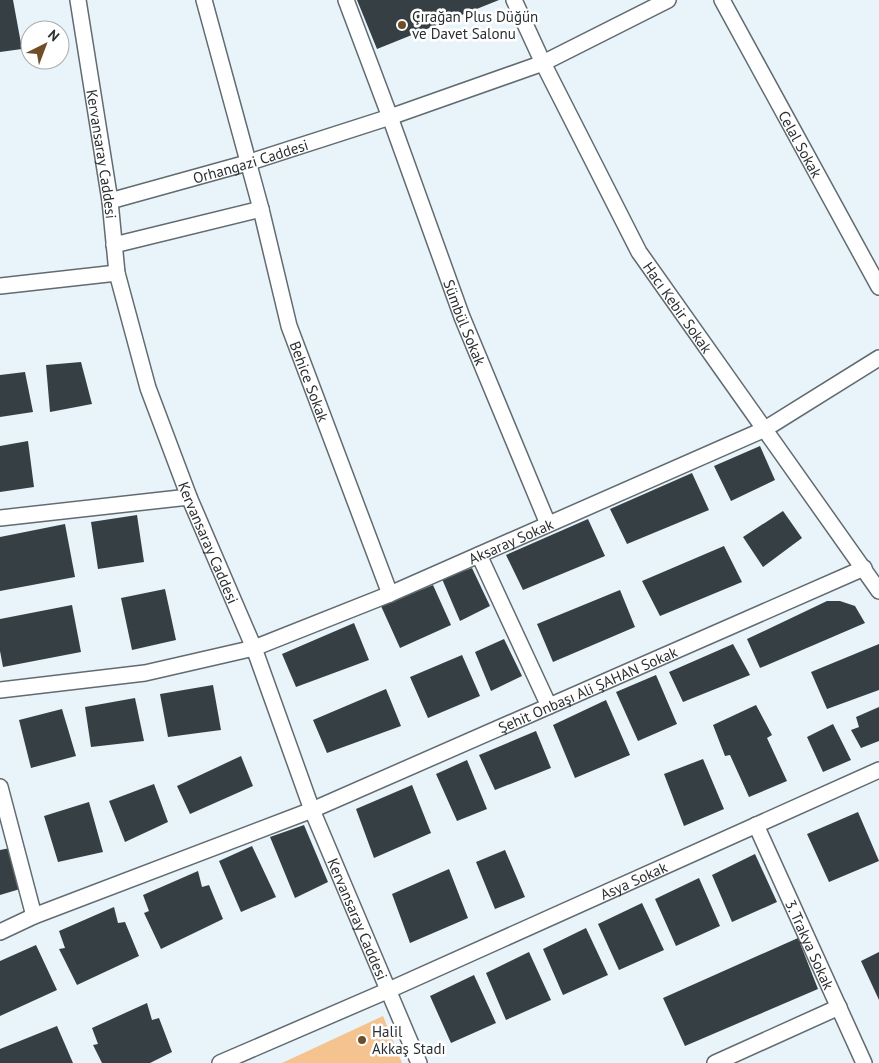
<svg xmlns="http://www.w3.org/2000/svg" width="879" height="1063" font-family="'PT Sans',sans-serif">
	<rect width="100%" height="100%" fill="#e8f4fa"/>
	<path fill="#f5c390" d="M 383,1016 L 402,1063 L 282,1063 Z"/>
	<path fill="#364044" d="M 0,0 L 13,0 L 22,49 L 0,52 Z
		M 357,0 L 499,0 L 377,49 Z
		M 81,362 L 92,404 L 50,412 L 46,365 Z
		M 25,372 L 33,412 L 0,417 L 0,375 Z
		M 28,441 L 34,487 L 0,492 L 0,446 Z
		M 760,446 L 775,480 L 731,501 L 714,466 Z
		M 692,473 L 709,510 L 627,544 L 610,509 Z
		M 783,511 L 802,538 L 763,567 L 743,537 Z
		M 137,515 L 144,562 L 98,569 L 91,522 Z
		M 588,519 L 605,556 L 523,590 L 506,555 Z
		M 65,524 L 75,577 L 0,591 L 0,537 Z
		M 724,546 L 742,582 L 660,616 L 642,581 Z
		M 472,568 L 490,606 L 460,621 L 442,579 Z
		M 433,585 L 451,625 L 400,648 L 381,606 Z
		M 165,589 L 176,640 L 132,650 L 121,598 Z
		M 620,590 L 635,627 L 553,662 L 537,624 Z
		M 827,601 L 840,601 L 855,606 L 865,623 L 760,668 L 747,639 Z
		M 72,605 L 81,652 L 3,667 L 0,651 L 0,619 Z
		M 354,623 L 369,660 L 296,687 L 282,654 Z
		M 504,639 L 522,676 L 491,691 L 475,652 Z
		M 733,644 L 750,675 L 683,702 L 669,672 Z
		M 879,644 L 879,690 L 827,709 L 811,672 Z
		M 462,655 L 480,696 L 428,718 L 410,677 Z
		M 656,675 L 677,724 L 638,741 L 616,692 Z
		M 213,685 L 221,730 L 168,737 L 160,694 Z
		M 386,689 L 401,726 L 327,753 L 313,720 Z
		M 135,698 L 144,741 L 91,747 L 85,707 Z
		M 606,700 L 630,755 L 575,778 L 553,725 Z
		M 756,705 L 772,735 L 767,738 L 787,781 L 749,797 L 730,755 L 725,756 L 713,725 Z
		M 879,707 L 879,741 L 861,748 L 851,730 L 859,727 L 856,717 Z
		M 62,709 L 76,756 L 31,768 L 19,720 Z
		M 833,724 L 851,760 L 823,772 L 807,737 Z
		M 536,731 L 551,768 L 495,790 L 479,755 Z
		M 241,756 L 253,786 L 190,814 L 177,786 Z
		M 703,759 L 724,809 L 684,826 L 664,774 Z
		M 467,760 L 487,809 L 457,821 L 436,774 Z
		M 154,784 L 168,822 L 125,842 L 109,801 Z
		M 412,785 L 431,833 L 374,858 L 356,809 Z
		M 89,802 L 103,852 L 58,862 L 44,816 Z
		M 858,812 L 879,861 L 829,882 L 807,834 Z
		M 304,825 L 328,882 L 295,898 L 270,837 Z
		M 252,846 L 276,897 L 241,912 L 219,861 Z
		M 10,848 L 20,889 L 0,895 L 0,850 Z
		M 505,850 L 525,897 L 495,909 L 476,862 Z
		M 755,854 L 777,902 L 732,922 L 712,875 Z
		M 449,869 L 468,918 L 410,943 L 392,894 Z
		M 198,871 L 202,887 L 209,885 L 223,919 L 161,949 L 144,913 L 149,911 L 143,895 Z
		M 699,878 L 720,926 L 676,946 L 655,899 Z
		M 642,903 L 664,950 L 619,970 L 598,924 Z
		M 114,907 L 118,923 L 125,922 L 139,956 L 77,985 L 59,949 L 65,948 L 59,931 Z
		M 586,928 L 608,975 L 563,995 L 543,949 Z
		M 798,938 L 818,989 L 685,1046 L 663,998 Z
		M 36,945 L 57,990 L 0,1016 L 0,961 Z
		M 529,952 L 551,1000 L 506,1020 L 486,973 Z
		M 879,952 L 879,1000 L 861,961 Z
		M 474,975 L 496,1023 L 451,1043 L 430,996 Z
		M 147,1003 L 152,1020 L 159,1018 L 172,1052 L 150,1063 L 102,1063 L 93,1045 L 98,1044 L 92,1028 Z
		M 57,1026 L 73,1063 L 0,1063 L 0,1049 Z"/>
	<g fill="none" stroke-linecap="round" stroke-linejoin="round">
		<g stroke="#616b70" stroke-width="18">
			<g id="street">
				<path id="s1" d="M 78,0 L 110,201 L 117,273 L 148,388 L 189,497 L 254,648 L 312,810 L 419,1063"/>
				<path id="s2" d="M 204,0 L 261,209 L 289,326 L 390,594"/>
				<path d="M 346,0 L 390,117 L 543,63 L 668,0"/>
				<path id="s3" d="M 514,0 L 543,63 L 639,252 L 879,591"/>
				<path id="s4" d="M 722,0 L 879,287"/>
				<path id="s5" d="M 110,201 L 247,163 L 390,117 L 462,317 L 548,524"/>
				<path d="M 114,245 L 261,209"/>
				<path d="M 0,286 L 117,273"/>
				<path d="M 0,518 L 189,497"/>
				<path d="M 479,555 L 549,706"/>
				<path id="s6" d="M 0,690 L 145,673 L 254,648 L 390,594 L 765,429 L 879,358"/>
				<path d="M 0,787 L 34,916"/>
				<path id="s7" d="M 756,825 L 864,1063"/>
				<path id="s8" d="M 0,932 L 34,916 L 312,810 L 864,568"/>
				<path id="s9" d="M 220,1063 L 389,990 L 879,770"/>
				<path d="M 715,1063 L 839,1007"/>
			</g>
		</g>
		<use href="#street" stroke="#fff" stroke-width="15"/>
	</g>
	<g fill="#704d26" stroke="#fff" stroke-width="2">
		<circle cx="402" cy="25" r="5"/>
		<circle cx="362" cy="1040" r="5"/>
	</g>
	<g text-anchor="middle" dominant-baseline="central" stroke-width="5" stroke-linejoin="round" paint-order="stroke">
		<g font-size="15" fill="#2a2f31" stroke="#fff" text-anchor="start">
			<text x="412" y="16">Çırağan Plus Düğün<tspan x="412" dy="17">ve Davet Salonu</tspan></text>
			<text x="372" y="1031">Halil<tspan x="372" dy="17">Akkaş Stadı</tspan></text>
		</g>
		<g font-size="15" fill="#2a2f31" stroke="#fff">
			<text stroke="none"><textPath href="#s4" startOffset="164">Celal Sokak</textPath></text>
			<text stroke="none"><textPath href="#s1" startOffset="156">Kervansaray Caddesi</textPath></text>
			<text stroke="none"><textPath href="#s5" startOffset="146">Orhangazi Caddesi</textPath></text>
			<text stroke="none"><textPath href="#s3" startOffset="349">Hacı Kebir Sokak</textPath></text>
			<text stroke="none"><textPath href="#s5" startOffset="511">Sümbül Sokak</textPath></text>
			<text stroke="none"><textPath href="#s2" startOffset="396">Behice Sokak</textPath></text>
			<text stroke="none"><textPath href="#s6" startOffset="536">Aksaray Sokak</textPath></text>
			<text stroke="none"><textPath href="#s1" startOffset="561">Kervansaray Caddesi</textPath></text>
			<text stroke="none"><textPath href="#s8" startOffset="636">Şehit Onbaşı Ali ŞAHAN Sokak</textPath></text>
			<text stroke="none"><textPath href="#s9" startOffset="452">Asya Sokak</textPath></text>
			<text stroke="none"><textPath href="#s1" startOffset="966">Kervansaray Caddesi</textPath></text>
			<text stroke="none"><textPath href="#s7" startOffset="131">3. Trakya Sokak</textPath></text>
		</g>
	</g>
	<g transform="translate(45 45) rotate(42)"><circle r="24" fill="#ffffff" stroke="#aaacad"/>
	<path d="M0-4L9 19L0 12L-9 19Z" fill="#704d26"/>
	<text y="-8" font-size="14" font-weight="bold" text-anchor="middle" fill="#2a2f31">N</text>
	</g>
</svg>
